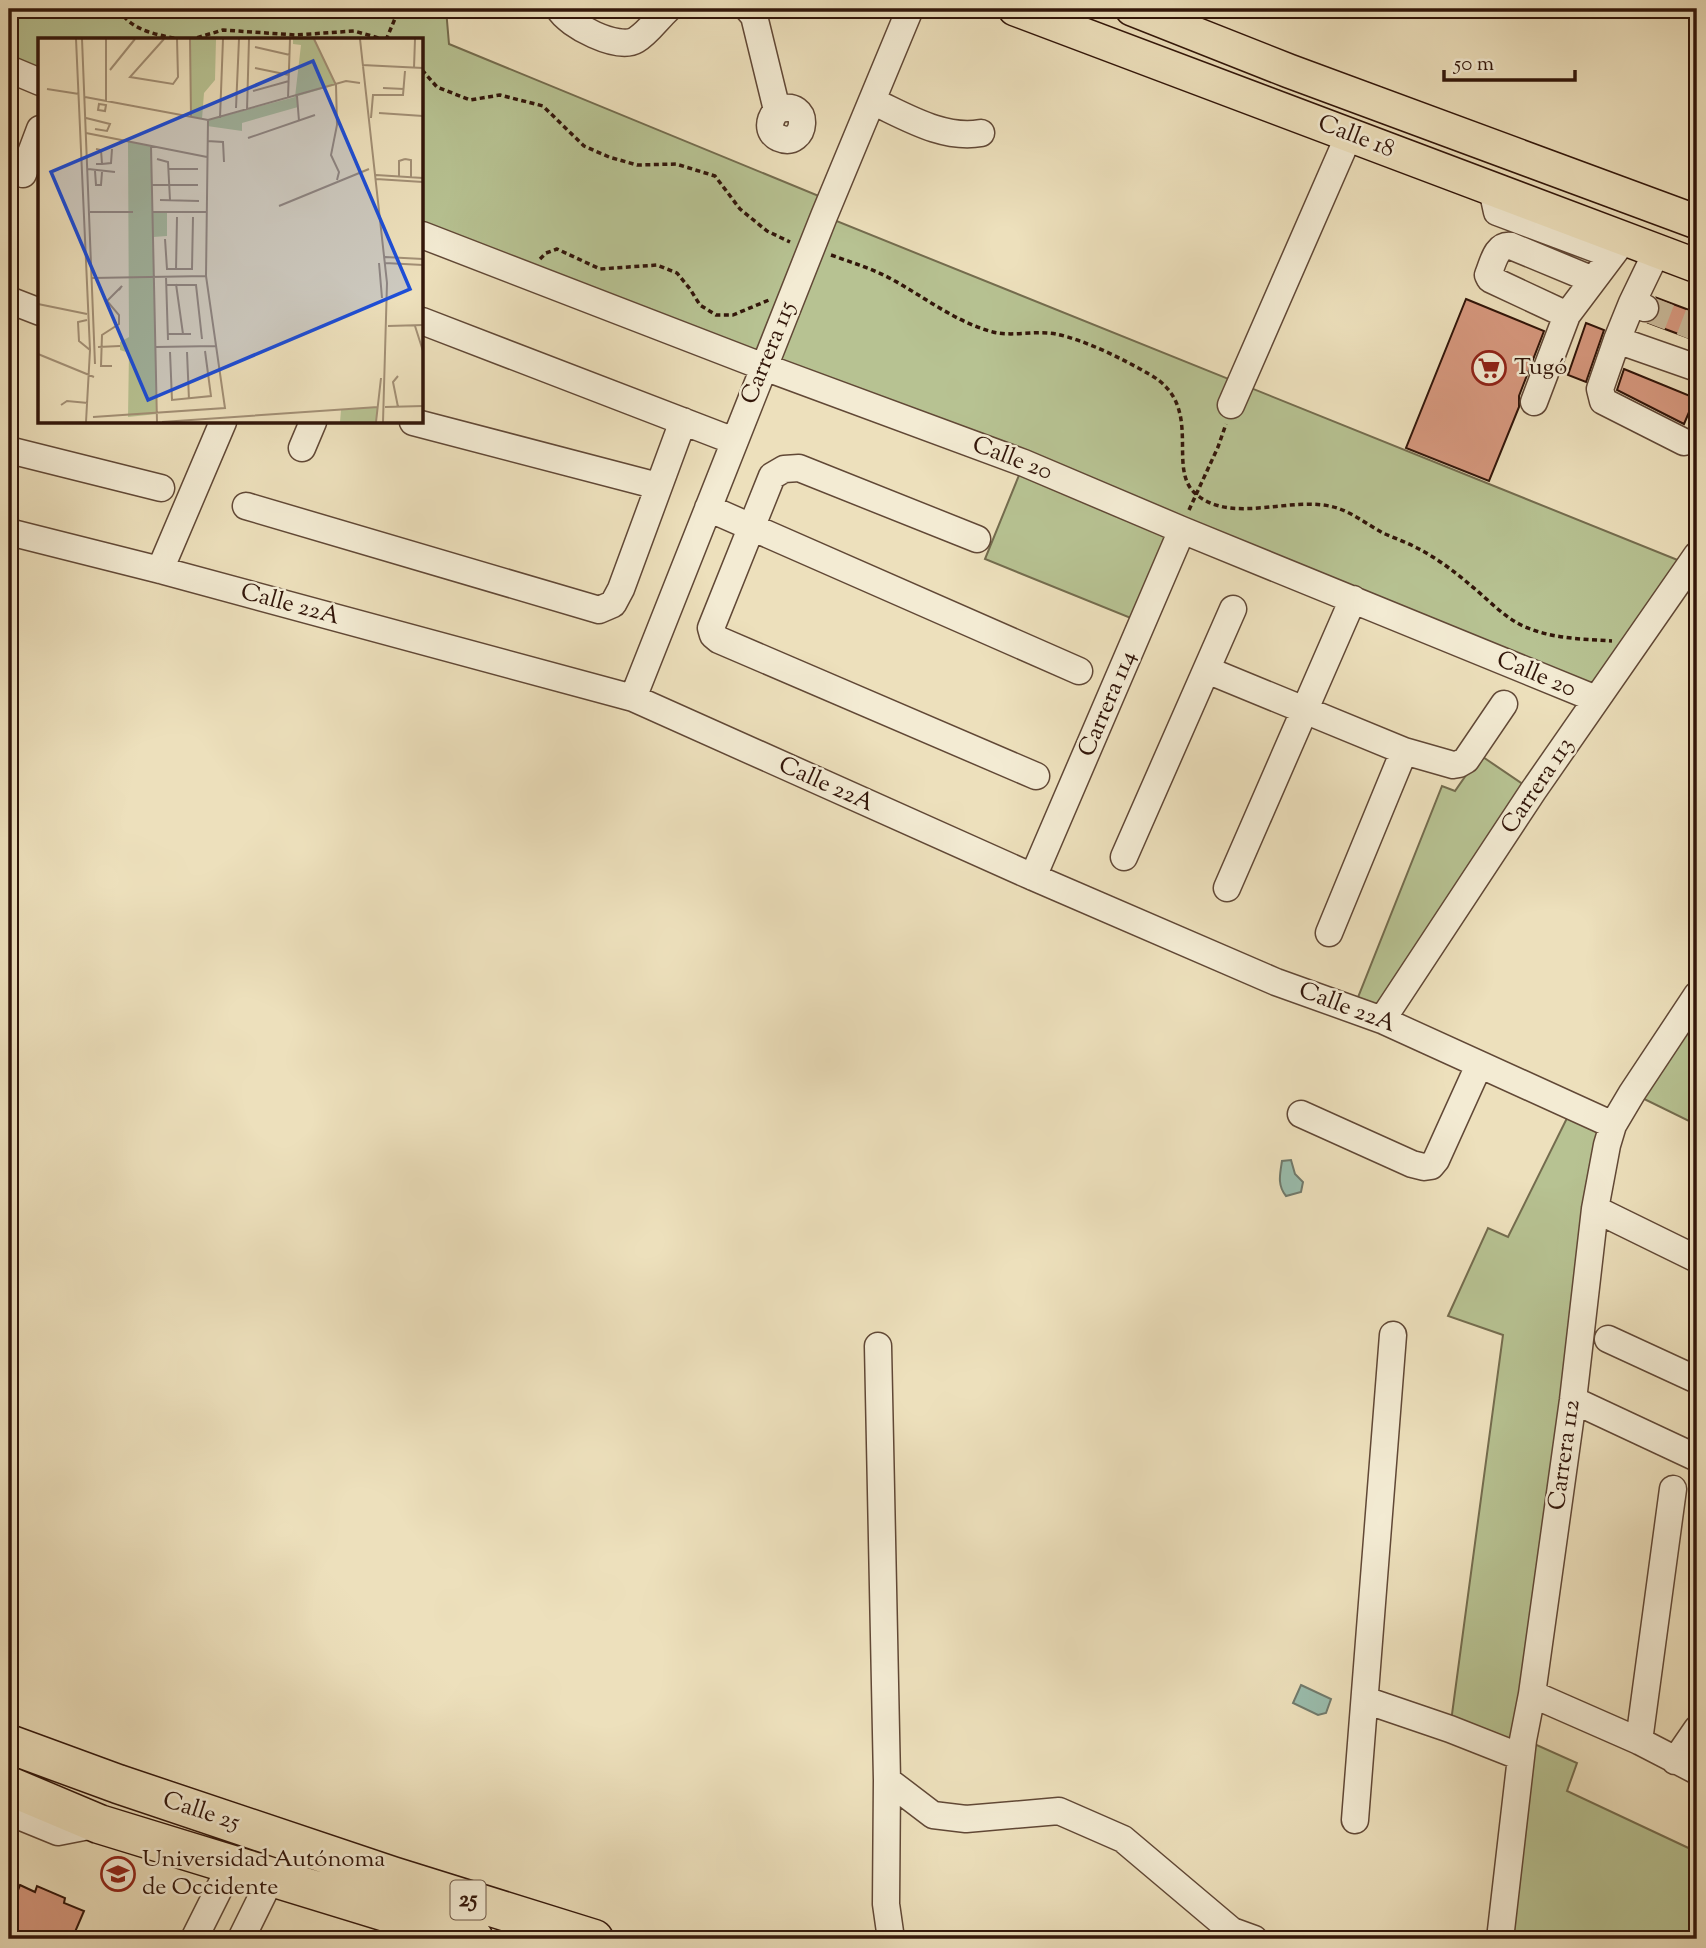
<svg xmlns="http://www.w3.org/2000/svg" width="1706" height="1948" font-family="'Sorts Mill Goudy',serif">
	<rect width="100%" height="100%" fill="#ede0bc"/>
	<filter id="stains"><feTurbulence type="fractalNoise" baseFrequency=".00286" numOctaves="4"/><feColorMatrix values="0 0 0 0 .2 0 0 0 0 .09 0 0 0 0 .02 0 0 0 .5 -.17"/></filter>
	<radialGradient id="worn" r=".72"><stop offset=".6" stop-color="#630" stop-opacity="0"/><stop offset="1" stop-color="#630" stop-opacity=".3"/></radialGradient>
	<path fill="#b7c292" stroke="#746c4e" stroke-width="2" d="M 9,9 L 446,9 L 449,44 L 831,201 L 824,216 L 1690,565 L 1596,699 L 1182,530 L 1143,623 L 985,559 L 1024,463 L 422,235 L 422,40 L 40,40 L 40,82 L 9,69 Z
		M 1480,755 L 1533,791 L 1382,1020 L 1353,1010 L 1442,786 L 1455,791 Z
		M 1675,1028 L 1697,1037 L 1697,1125 L 1632,1093 Z
		M 1572,1108 L 1613,1125 L 1523,1739 L 1577,1763 L 1567,1791 L 1697,1852 L 1697,1939 L 1500,1939 L 1520,1757 L 1450,1729 L 1503,1335 L 1448,1316 L 1488,1228 L 1508,1237 Z"/>
	<path fill="#9abdad" stroke="#707a6c" stroke-width="2" d="M 1291,1160 L 1295,1174 L 1303,1182 L 1301,1192 L 1286,1196 C 1277,1185 1280,1174 1282,1161 Z
		M 1301,1685 L 1331,1699 L 1326,1713 L 1318,1715 L 1293,1703 Z"/>
	<path fill="#d6987e" stroke="#32160a" stroke-width="2" d="M 1657,298 L 1697,313 L 1697,341 L 1649,323 L 1655,320 L 1660,313 L 1660,305 Z
		M 1466,299 L 1544,331 L 1519,396 L 1519,407 L 1489,481 L 1406,448 Z
		M 1586,323 L 1604,330 L 1586,382 L 1568,375 Z
		M 1624,369 L 1695,398 L 1684,424 L 1617,390 Z
		M 20,1885 L 35,1892 L 37,1886 L 65,1898 L 64,1903 L 84,1911 L 72,1939 L 9,1939 L 9,1914 Z"/>
	<g fill="none" stroke-linecap="round" stroke-linejoin="round">
		<path stroke="#c8b898" stroke-width="26" stroke-dasharray="26 13" stroke-linecap="butt" d="M 1645,308 L 1697,328"/>
		<g stroke="#614836" stroke-width="29">
			<path id="minor" d="M 559,9 C 568,25 618,51 636,40 C 648,33 658,18 668,9
				M 748,9 L 754,16 L 777,110 C 769,119 766,132 779,138 C 807,150 813,97 777,110
				M 9,69 L 40,82
				M 872,101 C 905,116 943,140 981,133
				M 23,174 L 40,129
				M 1492,189 L 1497,212 L 1612,255
				M 422,235 L 764,367 L 1024,463 L 1182,530 L 1596,699
				M 9,300 L 40,312
				M 1632,303 L 1617,340 L 1697,368
				M 1645,308 L 1632,303 L 1657,251
				M 1567,315 L 1490,279 L 1488,275 C 1493,263 1496,244 1511,246 L 1593,280
				M 422,321 L 734,441
				M 1617,340 L 1600,389 L 1603,401 L 1684,442
				M 1534,402 L 1567,315 L 1625,238
				M 1231,405 L 1349,135
				M 413,422 L 658,486
				M 302,448 L 313,422
				M 9,450 L 161,488
				M 246,506 L 599,610 L 613,604 L 621,589 L 683,421
				M 708,508 L 1079,671
				M 9,532 L 160,570 L 633,698 L 1033,877 L 1276,982 L 1382,1020 L 1613,1125
				M 977,539 L 799,468 L 784,469 L 772,476 L 711,628 L 713,635 L 719,640 L 1036,776
				M 160,570 L 223,422
				M 1207,670 L 1404,751 L 1453,765 L 1459,764 L 1466,760 L 1504,704
				M 633,698 L 824,216 L 910,9
				M 1124,857 L 1233,609
				M 1033,877 L 1182,530
				M 1227,888 L 1353,599
				M 1329,933 L 1404,751
				M 1382,1020 L 1533,791 L 1697,555
				M 1301,1114 L 1412,1164 L 1424,1167 L 1431,1166 L 1436,1160 L 1479,1065
				M 1595,1209 L 1697,1259
				M 1608,1339 L 1697,1380
				M 878,1346 L 887,1780 L 886,1904 L 891,1939
				M 1573,1400 L 1697,1458
				M 1532,1694 L 1639,1741 L 1697,1771
				M 1365,1700 L 1450,1729 L 1521,1757
				M 1639,1741 L 1673,1489
				M 1675,1761 L 1697,1729
				M 887,1780 L 933,1815 L 966,1819 L 1059,1811 L 1123,1839 L 1232,1931 L 1254,1939
				M 9,1812 L 58,1832 L 99,1824
				M 1355,1820 L 1393,1335
				M 194,1939 L 231,1865
				M 241,1939 L 271,1878
				M 1500,1939 L 1523,1740 L 1532,1694 L 1573,1400 L 1595,1209 L 1607,1145 L 1613,1125 L 1632,1093 L 1697,995"/>
		</g>
		<g stroke="#32160a" stroke-width="36">
			<path id="major" d="M 1015,9 L 1697,266
				M 1132,9 L 1289,71 L 1697,222"/>
		</g>
		<g stroke="#32160a" stroke-width="41">
			<path id="highway" d="M 9,1744 L 118,1784 L 392,1876 L 594,1939
				M 9,1786 L 99,1824 L 474,1939"/>
		</g>
		<path stroke="#32160a" stroke-width="3.5" stroke-dasharray="5 3.5" stroke-linecap="butt" d="M 119,9 C 131,32 160,35 183,40
			M 189,40 L 223,30 L 295,35 L 354,31 L 386,40
			M 386,40 L 399,9
			M 422,70 L 437,87 L 470,100 L 500,95 L 543,106 L 584,146 L 609,157 L 637,165 L 676,164 L 715,176 L 740,209 L 767,231 L 790,242
			M 831,255 C 853,263 874,269 895,281 C 927,299 956,322 993,332 C 1013,337 1036,330 1056,334 C 1085,340 1123,359 1149,374 C 1207,406 1164,469 1197,495 C 1234,525 1294,494 1337,508 C 1353,513 1368,525 1383,533 C 1394,538 1406,542 1417,548 C 1435,557 1454,571 1469,584 C 1488,599 1506,620 1528,628 C 1555,639 1584,639 1612,641
			M 540,259 L 546,253 L 557,249 L 600,269 L 657,265 L 677,273 L 690,289 L 700,305 L 716,315 L 733,315 L 769,300
			M 1189,510 L 1218,447 L 1226,424
			M 620,1932 L 645,1939"/>
		<use href="#minor" stroke="#f3ebd3" stroke-width="26"/>
		<use href="#major" stroke="#ede0bc" stroke-width="33"/>
		<use href="#highway" stroke="#ede0bc" stroke-width="38"/>
	</g>
	<defs>
		<g id="supermarket-ring" transform="scale(1.75)"><circle r="9.5" fill="#f3ebd3" stroke="#8f2418" stroke-width="1.5"/><path d="M-6-5.5h2.5l.6 2H6L4.5 2H-2.5L-4.4-4H-6ZM-1.5 3.2a1.3 1.3 0 1 0 .1 0ZM3 3.2a1.3 1.3 0 1 0 .1 0Z" fill="#8f2418"/></g>
		<g id="university-ring" transform="scale(1.75)"><circle r="9.5" fill="#f3ebd3" stroke="#8f2418" stroke-width="1.5"/><path d="M0-5L7-2L0 1L-7-2ZM-4 1L0 2.5L4 1V4Q0 6-4 4Z" fill="#8f2418"/></g>
	</defs>
	<g fill-rule="evenodd">
		<use href="#supermarket-ring" x="1489" y="368"/>
		<use href="#university-ring" x="118" y="1874"/>
	</g>
	<g text-anchor="middle" dominant-baseline="central" stroke-width="5" stroke-linejoin="round" paint-order="stroke">
		<rect fill="#f3ebd3" stroke="#6c5646" stroke-width="2" x="450.5" y="1880.5" width="35" height="39" rx="5"/>
		<g font-size="23" font-weight="bold" fill="#32160a">
			<text x="468" y="1900">25</text>
		</g>
		<g font-size="24" fill="#32160a" stroke="#f3ebd3">
			<text transform="translate(1356 137) rotate(21)">Calle 18</text>
			<text transform="translate(769 353) rotate(-68)">Carrera 115</text>
			<text transform="translate(1012 459) rotate(21)">Calle 20</text>
			<text transform="translate(290 605) rotate(15)">Calle 22A</text>
			<text transform="translate(1536 675) rotate(23)">Calle 20</text>
			<text transform="translate(1108 704) rotate(-67)">Carrera 114</text>
			<text transform="translate(826 785) rotate(24)">Calle 22A</text>
			<text transform="translate(1538 786) rotate(-56)">Carrera 113</text>
			<text transform="translate(1347 1008) rotate(21)">Calle 22A</text>
			<text transform="translate(1565 1455) rotate(-82)">Carrera 112</text>
			<text transform="translate(201 1812) rotate(18)">Calle 25</text>
		</g>
		<g font-size="24" fill="#32160a" stroke="#f3ebd3" text-anchor="start">
			<text x="1514" y="368">Tugó</text>
			<text x="142" y="1860">Universidad Autónoma<tspan x="142" dy="28">de Occidente</tspan></text>
		</g>
	</g>
	<g transform="translate(38 38)">
		<rect width="385" height="385" fill="#ede0bc"/>
		<path d="M 152,1 L 178,1 L 177,42 L 166,55 L 164,81 L 153,79 ZM 255,1 L 276,1 L 298,47 L 260,58 L 260,69 L 204,85 L 204,93 L 169,88 L 170,82 L 257,59 L 263,7 L 255,6 ZM 90,103 L 113,108 L 114,173 L 129,174 L 129,198 L 115,199 L 119,376 L 90,379 L 91,315 L 82,312 L 82,304 L 91,299 ZM 340,369 L 338,384 L 302,384 L 303,372 Z" fill="#b7c292"/>
		<path fill="none" stroke="#a28f75" stroke-width="2" d="M 38,1 L 52,312 L 48,384M 44,1 L 57,326M 126,1 L 92,39 L 135,46 L 140,39 L 139,1M 152,1 L 153,79M 276,1 L 298,47 L 299,87 L 293,117 L 301,134 L 299,142M 322,1 L 349,245 L 345,384M 217,9 L 252,17M 324,27 L 385,30M 217,30 L 251,37M 376,30 L 377,1M 72,32 L 97,1M 345,50 L 366,51M 9,51 L 41,56M 215,53 L 251,43M 259,58 L 261,83M 47,59 L 170,82 L 308,43 L 322,45M 250,60 L 252,1M 68,63 L 68,1M 61,66 L 68,67 L 67,73 L 60,72 ZM 198,70 L 201,1M 209,72 L 211,1M 341,75 L 385,78M 48,80 L 72,86 L 69,93 L 57,91M 182,80 L 185,1M 333,80 L 335,57 L 365,57 L 367,33M 48,95 L 169,119M 210,100 L 277,77M 169,103 L 185,104 L 186,124M 113,108 L 119,384M 58,111 L 63,112 L 64,126 L 58,126M 119,121 L 130,124 L 132,162M 367,121 L 373,122 L 373,139M 64,126 L 73,125 L 74,111M 50,131 L 77,134M 131,131 L 160,131M 57,133 L 58,147 L 63,147 L 64,134M 338,137 L 385,140M 361,138 L 361,123 L 367,121M 338,141 L 385,144M 114,147 L 160,147M 122,162 L 161,163M 241,168 L 331,131M 52,174 L 95,174M 114,174 L 169,174M 127,201 L 129,231 L 154,231 L 155,179M 347,219 L 385,221M 341,225 L 344,260M 347,225 L 385,227M 138,232 L 139,179M 128,239 L 130,302M 54,240 L 168,238M 138,246 L 145,296M 128,247 L 158,247 L 164,301M 0,266 L 49,276M 49,282 L 40,284 L 41,303 L 52,312M 350,288 L 385,287M 377,288 L 385,313M 130,296 L 153,296M 60,309 L 82,308M 118,309 L 178,308M 132,314 L 134,362 L 173,358 L 167,313M 149,314 L 151,362M 0,316 L 56,339M 74,328 L 63,328 L 64,297 L 81,286 L 81,277 L 69,263 L 84,248 L 81,252M 360,338 L 355,344 L 360,369M 23,367 L 29,363 L 50,365M 347,369 L 385,368M 55,379 L 187,370 L 168,238 L 170,82M 124,384 L 340,369M 338,384 L 343,340"/>
		<path fill="#1d4ed8" fill-opacity="0.15" stroke="#1d4ed8" stroke-width="3.5" d="M 275,23 L 372,251 L 110,362 L 13,134 Z"/>
		<rect width="385" height="385" fill="none" stroke="#32160a" stroke-width="3.5"/>
	</g>
	<rect width="1706" height="1948" fill="none" stroke="#ede0bc" stroke-width="35"/>
	<rect x="10" y="10" width="1685" height="1927" fill="none" stroke="#32160a" stroke-width="3.5"/>
	<rect x="18" y="18" width="1671" height="1913" fill="none" stroke="#32160a" stroke-width="2"/>
	<path d="M1444 70v10h131v-10" fill="none" stroke="#32160a" stroke-width="3.5"/>
	<text x="1454" y="70" font-size="21" fill="#32160a" stroke="#f3ebd3" stroke-width="5" paint-order="stroke">50 m</text>
	<rect width="100%" height="100%" filter="url(#stains)"/>
	<rect width="100%" height="100%" fill="url(#worn)"/>
</svg>
